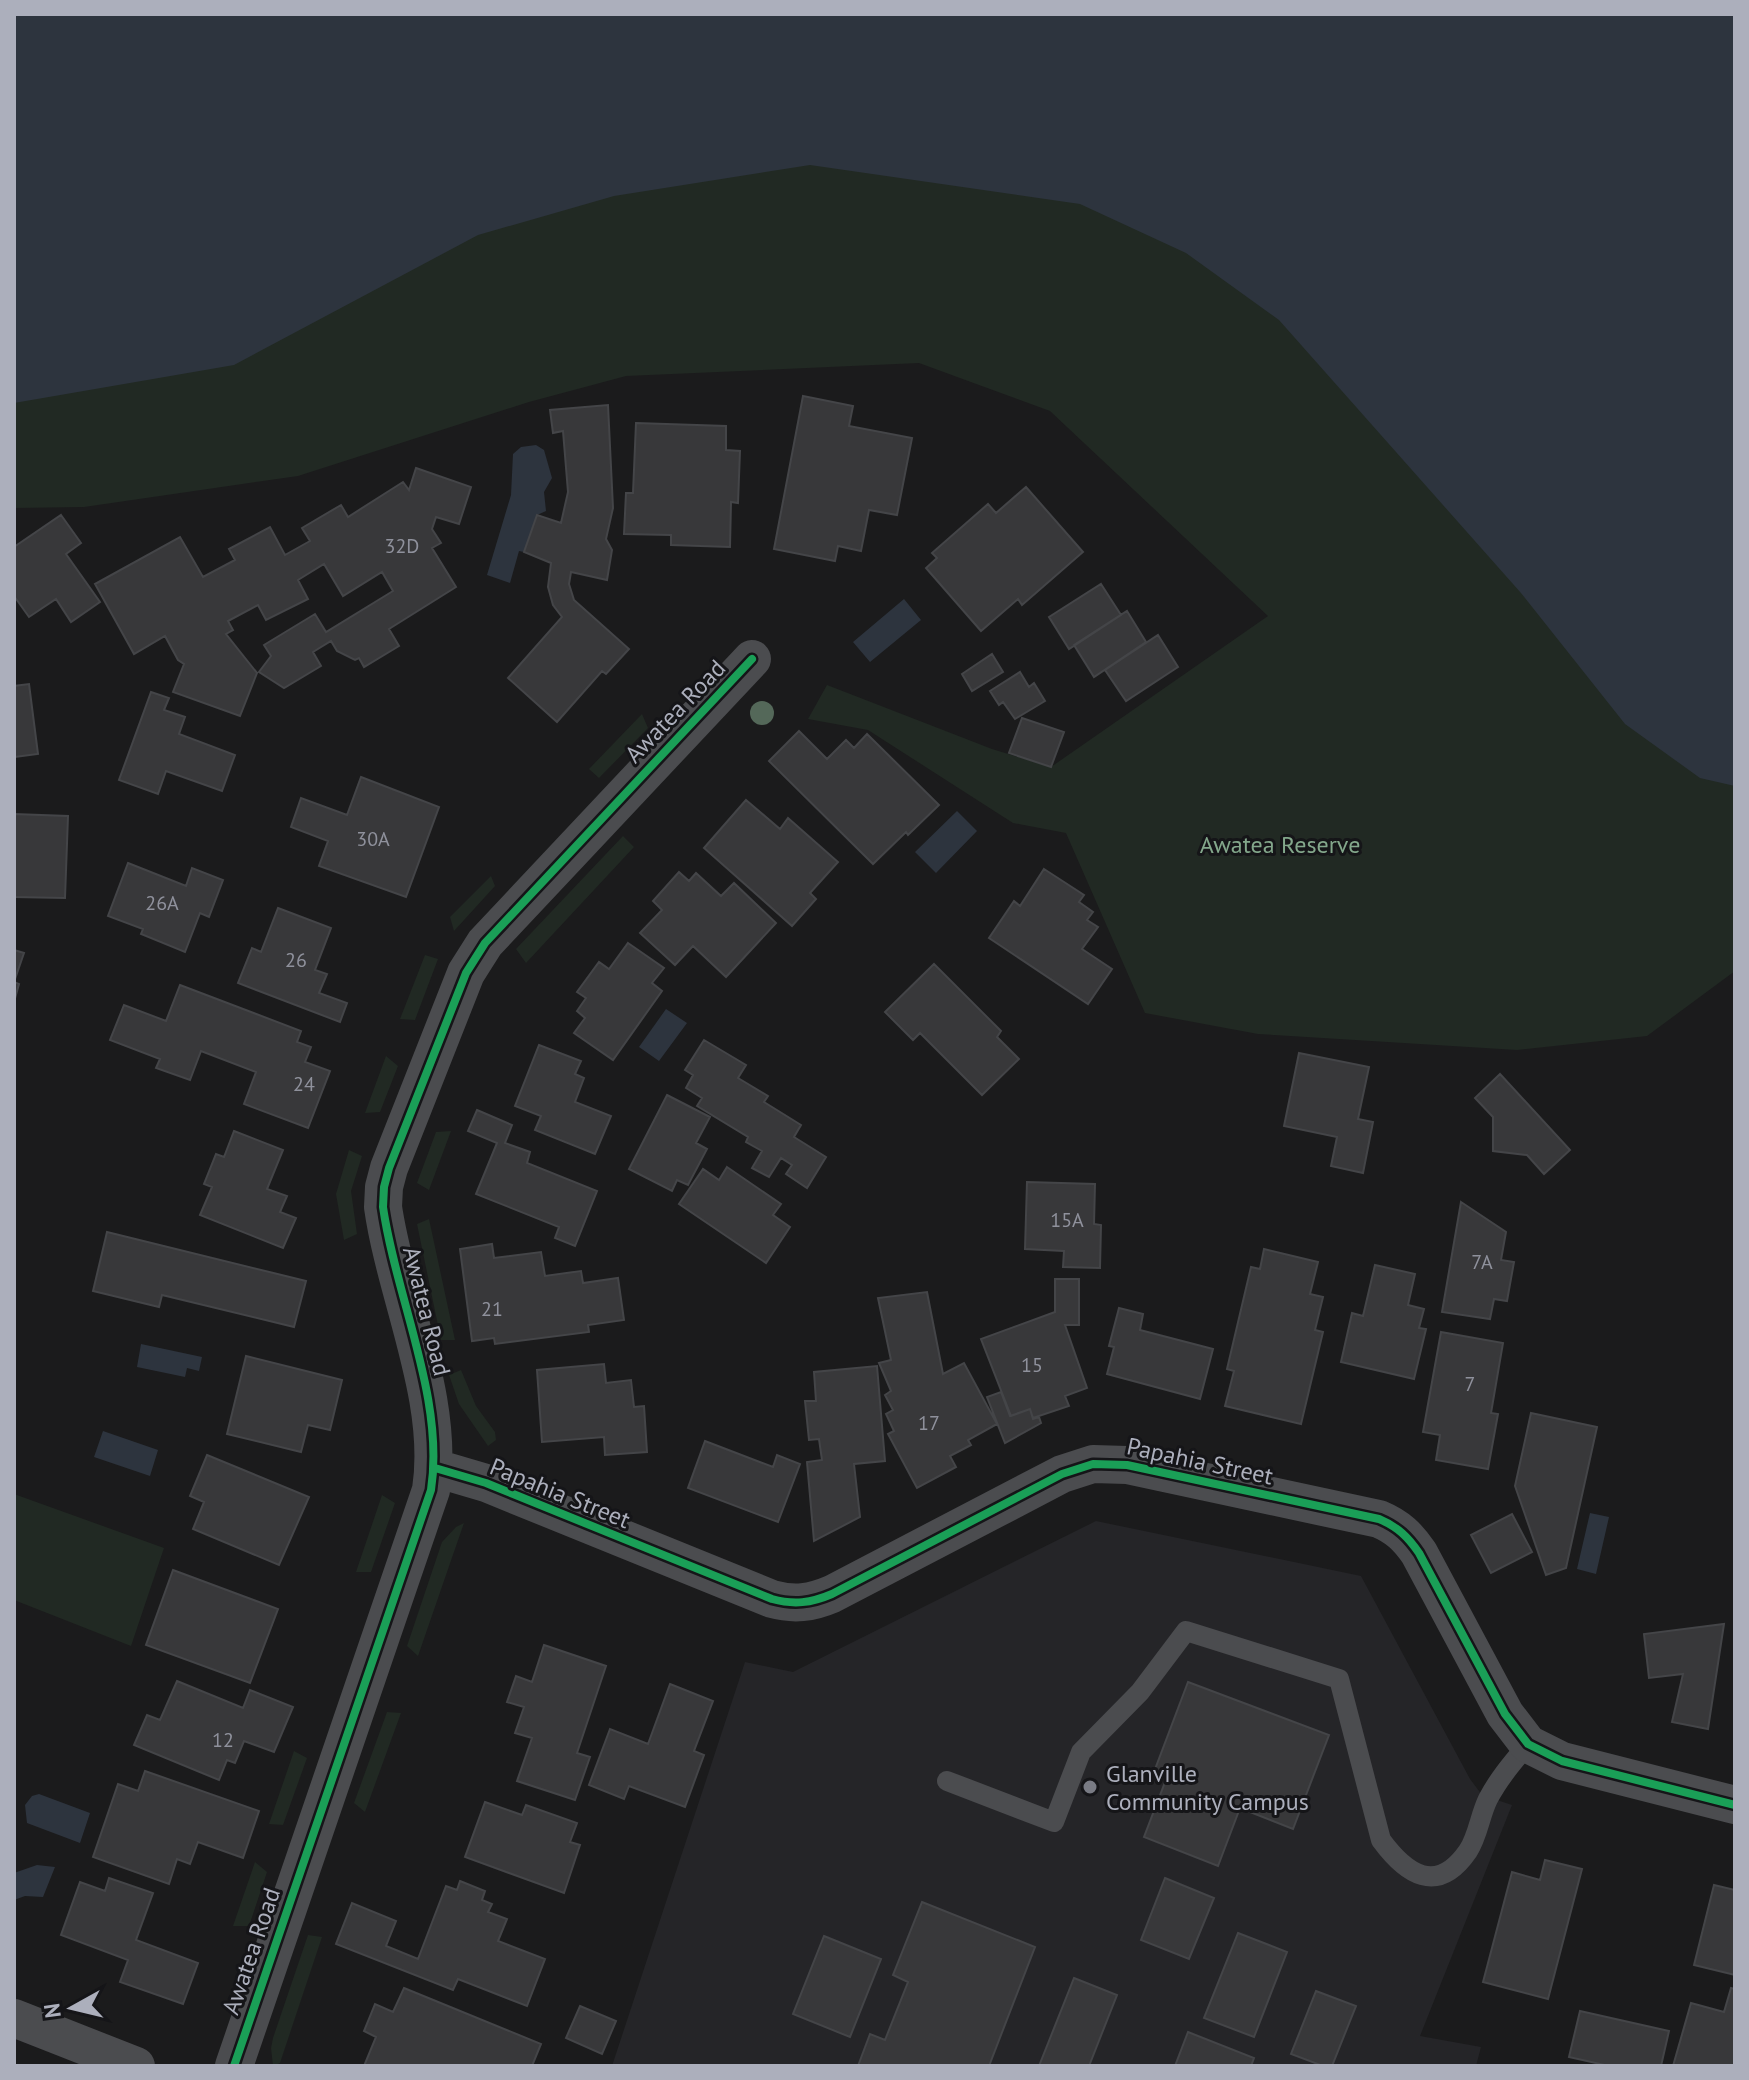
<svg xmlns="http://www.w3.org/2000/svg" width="1749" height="2080" font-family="'PT Sans',sans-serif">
	<rect width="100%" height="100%" fill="#1b1b1c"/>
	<path fill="#252528" d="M 1096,1521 L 1361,1576 L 1470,1779 L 1482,1795 L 1512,1805 L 1420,2036 L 1481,2047 L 1476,2066 L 612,2066 L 745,1662 L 793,1672 Z"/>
	<path fill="#212923" d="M 14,14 L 1735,14 L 1735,971 L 1647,1036 L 1517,1050 L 1258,1034 L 1145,1013 L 1066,833 L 1013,823 L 868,730 L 808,719 L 827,685 L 992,749 L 1051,767 L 1268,616 L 1050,411 L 919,363 L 626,376 L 529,402 L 298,476 L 84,507 L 14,508 Z
		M 642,714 L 648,728 L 599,778 L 589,769 Z
		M 623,836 L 634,847 L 526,963 L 516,949 Z
		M 491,876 L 495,886 L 454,931 L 450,917 Z
		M 425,955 L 438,959 L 415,1020 L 400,1019 Z
		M 386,1056 L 398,1066 L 380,1112 L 365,1113 Z
		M 451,1131 L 429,1190 L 417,1183 L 436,1132 Z
		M 349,1150 L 362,1156 L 351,1191 L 357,1234 L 344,1240 L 336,1194 Z
		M 429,1219 L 455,1340 L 441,1340 L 417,1224 Z
		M 461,1370 L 476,1406 L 495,1432 L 496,1440 L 488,1446 L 459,1404 L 449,1375 Z
		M 14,1494 L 164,1548 L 131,1646 L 14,1600 Z
		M 382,1495 L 395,1503 L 371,1572 L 356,1572 Z
		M 464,1523 L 418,1656 L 407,1646 L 442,1542 L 456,1527 Z
		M 387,1712 L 401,1713 L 365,1812 L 354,1803 Z
		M 294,1751 L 307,1758 L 283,1825 L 269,1824 Z
		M 255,1862 L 267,1872 L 249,1926 L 233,1926 Z
		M 308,1935 L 322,1937 L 280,2063 L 273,2066 L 271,2048 L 273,2038 Z"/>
	<path fill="#2d343e" d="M 14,14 L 1735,14 L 1735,786 L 1700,778 L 1625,724 L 1521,593 L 1279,320 L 1186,253 L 1080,204 L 810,165 L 614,196 L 478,235 L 234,365 L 14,403 Z
		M 536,445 L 544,450 L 552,478 L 544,492 L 546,511 L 537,515 L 524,552 L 519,551 L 510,583 L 487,575 L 511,495 L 513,454 L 521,447 Z
		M 904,599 L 921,620 L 870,662 L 853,642 Z
		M 957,811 L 977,831 L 936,873 L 915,852 Z
		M 666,1009 L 687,1023 L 659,1061 L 639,1047 Z
		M 141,1344 L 202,1357 L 199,1371 L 187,1368 L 185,1377 L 137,1367 Z
		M 103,1431 L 158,1450 L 150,1476 L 94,1457 Z
		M 1590,1513 L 1609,1517 L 1596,1574 L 1577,1569 Z
		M 39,1794 L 90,1813 L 80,1843 L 27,1823 L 25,1805 L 32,1796 Z
		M 37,1865 L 55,1867 L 43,1897 L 25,1896 L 14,1900 L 14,1873 Z"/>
	<path fill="#38383a" stroke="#444548" stroke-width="2" d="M 803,396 L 853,406 L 849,426 L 912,438 L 897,515 L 869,510 L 861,551 L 838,546 L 835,561 L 774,549 Z
		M 608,405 L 613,508 L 606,539 L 612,550 L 607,580 L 571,572 L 569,584 L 574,600 L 629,649 L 606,674 L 602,671 L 557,722 L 508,678 L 562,617 L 553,605 L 548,587 L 551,563 L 524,552 L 537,515 L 561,523 L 568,492 L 563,431 L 553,433 L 550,410 Z
		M 636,423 L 726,426 L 726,450 L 740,451 L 738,503 L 731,502 L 730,547 L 671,545 L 671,535 L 624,534 L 626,493 L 633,493 Z
		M 416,468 L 471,487 L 459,524 L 436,517 L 432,529 L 441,543 L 432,548 L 456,587 L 389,629 L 399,646 L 364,667 L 359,658 L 355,660 L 337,651 L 331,641 L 313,652 L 321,666 L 284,688 L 259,672 L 271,656 L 264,645 L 315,614 L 326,632 L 393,591 L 382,572 L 343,596 L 324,564 L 298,580 L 308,599 L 266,620 L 258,605 L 228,621 L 233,630 L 226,634 L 257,673 L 240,716 L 173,692 L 184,664 L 178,660 L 165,636 L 134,654 L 95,584 L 180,537 L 203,577 L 235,560 L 229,549 L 270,527 L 285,555 L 310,541 L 302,528 L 341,505 L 348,517 L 403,482 L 409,490 Z
		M 1026,487 L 1083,552 L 1022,605 L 1018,599 L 981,631 L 926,568 L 937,558 L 932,553 L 988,504 L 996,513 Z
		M 61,515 L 81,543 L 66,554 L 100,602 L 71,622 L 56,599 L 29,617 L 14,596 L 14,547 Z
		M 1101,584 L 1121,615 L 1069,649 L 1049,617 Z
		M 1127,611 L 1146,642 L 1094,677 L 1074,645 Z
		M 1158,635 L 1178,667 L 1126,701 L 1105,670 Z
		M 992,654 L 1003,672 L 972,691 L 962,674 Z
		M 1020,672 L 1029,687 L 1034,683 L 1045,701 L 1015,719 L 1003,702 L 999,705 L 990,691 Z
		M 29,684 L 38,754 L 14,757 L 14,686 Z
		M 151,692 L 169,698 L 164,710 L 185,717 L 179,734 L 235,755 L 222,791 L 166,771 L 158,794 L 119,780 Z
		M 1022,718 L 1064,732 L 1051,767 L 1009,753 Z
		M 799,731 L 827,759 L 846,740 L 854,748 L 867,734 L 939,805 L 908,835 L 906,832 L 873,864 L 769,761 Z
		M 361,777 L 439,807 L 406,897 L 319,866 L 328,841 L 291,827 L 301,798 L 347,815 Z
		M 746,800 L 780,829 L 788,818 L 838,862 L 810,893 L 816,899 L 792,926 L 704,848 Z
		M 14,814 L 68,816 L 65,898 L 14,897 Z
		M 128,863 L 186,886 L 192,868 L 223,880 L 209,917 L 200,913 L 185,952 L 141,934 L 143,929 L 108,916 Z
		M 1044,869 L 1084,895 L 1079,902 L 1093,912 L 1087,920 L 1098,927 L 1082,949 L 1112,969 L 1088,1004 L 989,938 L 1014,901 L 1020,906 Z
		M 679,872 L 689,881 L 696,873 L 721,896 L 734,883 L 776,923 L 726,977 L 693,946 L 675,965 L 640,933 L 662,910 L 653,901 Z
		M 278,908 L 331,928 L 315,970 L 327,974 L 319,993 L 347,1003 L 340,1022 L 238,983 L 252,948 L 261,952 Z
		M 628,943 L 664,968 L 652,983 L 662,991 L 613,1060 L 574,1033 L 585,1018 L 577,1011 L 586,998 L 577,992 L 599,962 L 609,969 Z
		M 14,950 L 24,953 L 14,982 L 19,984 L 14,1002 Z
		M 934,964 L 1001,1031 L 997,1037 L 1019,1059 L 982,1095 L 920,1033 L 913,1040 L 885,1012 Z
		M 180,985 L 301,1031 L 297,1042 L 311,1047 L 305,1062 L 330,1071 L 308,1128 L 244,1104 L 256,1072 L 201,1051 L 190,1080 L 156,1068 L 160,1059 L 110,1040 L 124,1005 L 166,1021 Z
		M 704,1040 L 746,1065 L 738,1078 L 768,1096 L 764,1102 L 801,1125 L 794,1137 L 826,1157 L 807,1188 L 786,1174 L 792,1165 L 781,1158 L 769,1177 L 752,1168 L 762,1151 L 746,1142 L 748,1137 L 697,1106 L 702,1098 L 686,1088 L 693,1075 L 685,1070 Z
		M 539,1045 L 581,1061 L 575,1074 L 584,1078 L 575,1102 L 611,1116 L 595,1154 L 535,1130 L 541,1116 L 515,1106 Z
		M 1299,1053 L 1369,1067 L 1358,1119 L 1373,1122 L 1363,1173 L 1331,1166 L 1337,1137 L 1284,1126 Z
		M 1500,1074 L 1570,1150 L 1544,1174 L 1527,1155 L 1493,1151 L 1493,1117 L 1475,1098 Z
		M 667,1095 L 710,1117 L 696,1143 L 707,1149 L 688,1185 L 677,1180 L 672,1191 L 629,1169 Z
		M 477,1110 L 512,1125 L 505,1143 L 530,1152 L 527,1163 L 597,1191 L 575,1246 L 555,1238 L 559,1227 L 476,1194 L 497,1143 L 468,1131 Z
		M 234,1131 L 283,1150 L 267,1189 L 287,1196 L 280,1212 L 296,1218 L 283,1248 L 200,1215 L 212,1187 L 204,1184 L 216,1154 L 224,1157 Z
		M 727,1167 L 781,1204 L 773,1215 L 790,1227 L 766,1263 L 679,1204 L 703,1169 L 719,1180 Z
		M 1027,1182 L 1095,1184 L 1094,1224 L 1101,1225 L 1100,1268 L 1063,1267 L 1064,1251 L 1025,1249 Z
		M 1461,1202 L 1506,1232 L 1501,1260 L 1514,1262 L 1507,1301 L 1494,1299 L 1490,1319 L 1442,1312 Z
		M 107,1232 L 306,1281 L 294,1327 L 162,1295 L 159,1307 L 93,1291 Z
		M 492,1244 L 494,1258 L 541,1252 L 545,1276 L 581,1271 L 583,1283 L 618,1278 L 624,1320 L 588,1325 L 589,1332 L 495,1344 L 494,1338 L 472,1341 L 460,1249 Z
		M 1264,1249 L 1318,1262 L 1310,1294 L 1323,1297 L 1315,1330 L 1323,1332 L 1301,1424 L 1225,1406 L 1234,1371 L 1227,1369 L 1251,1267 L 1260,1269 Z
		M 1375,1265 L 1415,1274 L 1408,1305 L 1424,1309 L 1419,1328 L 1426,1329 L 1414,1379 L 1341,1362 L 1352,1313 L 1363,1316 Z
		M 1055,1279 L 1079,1279 L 1079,1325 L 1065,1325 L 1087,1388 L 1065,1396 L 1069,1406 L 1033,1418 L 1030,1409 L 1011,1416 L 981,1339 L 1055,1312 Z
		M 927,1292 L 943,1374 L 964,1363 L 997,1424 L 968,1440 L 971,1445 L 950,1456 L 956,1467 L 917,1488 L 888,1434 L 894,1431 L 886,1414 L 893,1410 L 885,1395 L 891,1391 L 879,1363 L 891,1360 L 878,1298 Z
		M 1119,1308 L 1143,1314 L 1140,1330 L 1213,1349 L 1200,1399 L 1107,1374 L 1114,1347 L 1109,1346 Z
		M 1441,1332 L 1503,1343 L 1491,1413 L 1498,1414 L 1488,1469 L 1436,1460 L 1440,1435 L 1423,1432 Z
		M 246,1356 L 342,1380 L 330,1430 L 308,1425 L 301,1452 L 227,1434 Z
		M 604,1364 L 606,1383 L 631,1380 L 634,1407 L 644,1406 L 647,1452 L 605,1455 L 604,1437 L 542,1442 L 537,1370 Z
		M 877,1366 L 885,1461 L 854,1464 L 860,1517 L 814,1541 L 807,1462 L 822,1460 L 819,1439 L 809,1440 L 805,1401 L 816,1401 L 814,1372 Z
		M 1001,1392 L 1010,1416 L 1030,1409 L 1033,1419 L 1039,1417 L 1041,1423 L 1005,1443 L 987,1397 Z
		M 1531,1413 L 1597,1427 L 1566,1568 L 1546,1575 L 1515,1486 Z
		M 705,1441 L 773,1467 L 777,1455 L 800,1464 L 778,1522 L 688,1488 Z
		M 207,1455 L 309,1497 L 279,1565 L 193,1529 L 204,1502 L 190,1496 Z
		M 1512,1514 L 1532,1552 L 1491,1573 L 1471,1535 Z
		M 173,1570 L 278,1609 L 250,1683 L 146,1645 Z
		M 1724,1624 L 1708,1729 L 1672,1722 L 1683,1674 L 1649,1678 L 1644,1634 Z
		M 544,1645 L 606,1666 L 577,1753 L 590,1757 L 575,1800 L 517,1781 L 532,1738 L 515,1733 L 524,1707 L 507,1702 L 516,1676 L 532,1682 Z
		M 177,1681 L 243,1708 L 250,1690 L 293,1707 L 274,1752 L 244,1741 L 235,1763 L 227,1760 L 219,1780 L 134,1745 L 147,1715 L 160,1720 Z
		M 1188,1682 L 1329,1735 L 1293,1829 L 1240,1808 L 1218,1866 L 1144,1837 L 1167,1777 L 1154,1772 Z
		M 670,1684 L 713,1701 L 694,1751 L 704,1755 L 685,1807 L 629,1786 L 624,1799 L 589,1785 L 610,1729 L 648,1744 Z
		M 145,1771 L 259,1811 L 243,1858 L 198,1842 L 190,1864 L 177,1859 L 169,1884 L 93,1857 L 118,1784 L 138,1791 Z
		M 485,1802 L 522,1815 L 526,1805 L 577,1823 L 570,1842 L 580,1845 L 564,1893 L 465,1857 Z
		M 1545,1860 L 1582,1869 L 1548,1999 L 1483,1982 L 1512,1872 L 1540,1880 Z
		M 109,1878 L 153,1893 L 136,1940 L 198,1963 L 183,2004 L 120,1982 L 128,1960 L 61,1935 L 80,1882 L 105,1891 Z
		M 1165,1878 L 1214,1898 L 1189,1959 L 1141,1940 Z
		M 460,1881 L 485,1891 L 482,1900 L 492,1904 L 488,1912 L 507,1919 L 498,1941 L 545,1959 L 527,2006 L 458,1979 L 453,1990 L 336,1944 L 352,1903 L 396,1921 L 386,1946 L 418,1959 L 446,1886 L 457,1890 Z
		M 1714,1885 L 1735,1890 L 1735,1975 L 1694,1965 Z
		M 922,1902 L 1035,1947 L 989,2066 L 858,2066 L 870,2034 L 885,2040 L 908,1982 L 893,1975 Z
		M 1238,1933 L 1287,1952 L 1254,2037 L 1204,2018 Z
		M 824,1936 L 881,1959 L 850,2037 L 793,2014 Z
		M 1074,1978 L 1117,1995 L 1089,2066 L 1039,2066 Z
		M 404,1988 L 541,2044 L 532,2066 L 364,2066 L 376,2037 L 364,2031 L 375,2004 L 393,2012 Z
		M 1731,1988 L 1735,1989 L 1735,2066 L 1673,2066 L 1691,2003 L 1724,2012 Z
		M 1316,1991 L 1356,2006 L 1332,2066 L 1323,2066 L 1291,2054 Z
		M 580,2006 L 616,2021 L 602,2054 L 566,2038 Z
		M 1580,2011 L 1669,2031 L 1661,2066 L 1609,2066 L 1569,2057 Z
		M 1188,2032 L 1254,2058 L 1251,2066 L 1175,2066 Z"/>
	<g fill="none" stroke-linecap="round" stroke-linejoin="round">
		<path stroke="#4b4c4f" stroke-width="20" d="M 947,1781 L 1054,1822 L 1081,1752 L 1140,1692 L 1186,1631 L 1339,1679 L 1381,1840 C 1406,1874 1437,1896 1468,1851 C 1478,1836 1480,1815 1488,1799 C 1499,1778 1513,1762 1528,1744"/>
		<path stroke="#4b4c4f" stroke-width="38" d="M 435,1468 L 486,1483 L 772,1599 C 794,1605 811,1603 832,1594 L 1062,1474 L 1093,1464 L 1127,1465 L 1379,1519 C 1398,1527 1408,1537 1419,1553 L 1505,1714 L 1528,1744 L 1562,1761 L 1735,1805
			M 14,2018 L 136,2066
			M 234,2066 L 431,1490 C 445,1399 396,1298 383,1207 L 384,1187 L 389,1168 L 466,973 L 485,943 L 752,659"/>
		<g stroke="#151518" stroke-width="13">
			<path id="cycleway" d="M 435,1468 L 486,1483 L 772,1599 C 794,1605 811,1603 832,1594 L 1062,1474 L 1093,1464 L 1127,1465 L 1379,1519 C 1398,1527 1408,1537 1419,1553 L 1505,1714 L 1528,1744 L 1562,1761 L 1735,1805
				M 234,2066 L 431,1490 C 445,1399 396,1298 383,1207 L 384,1187 L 389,1168 L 466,973 L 485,943 L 752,659"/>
		</g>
		<use href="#cycleway" stroke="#1a9f57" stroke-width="8"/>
	</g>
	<circle fill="#546859" cx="762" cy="713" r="12"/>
	<circle fill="#797b84" stroke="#151518" stroke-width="3" cx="1090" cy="1787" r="8"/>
	<g text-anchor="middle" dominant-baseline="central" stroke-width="6" stroke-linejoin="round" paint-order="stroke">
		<g font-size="20" fill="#8f919c">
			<text x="402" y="546">32D</text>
			<text x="373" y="839">30A</text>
			<text x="162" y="903">26A</text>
			<text x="296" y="960">26</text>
			<text x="304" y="1084">24</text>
			<text x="1067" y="1220">15A</text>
			<text x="1482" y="1262">7A</text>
			<text x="492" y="1309">21</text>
			<text x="1032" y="1365">15</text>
			<text x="1470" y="1384">7</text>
			<text x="929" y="1423">17</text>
			<text x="223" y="1740">12</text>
		</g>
		<g font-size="24" fill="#acafbc" stroke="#151518">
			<text transform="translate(675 711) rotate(-46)">Awatea Road</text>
			<text transform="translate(427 1311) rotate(76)">Awatea Road</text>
			<text transform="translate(1200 1461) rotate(12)">Papahia Street</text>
			<text transform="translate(560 1493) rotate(22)">Papahia Street</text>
			<text transform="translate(251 1951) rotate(-71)">Awatea Road</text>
		</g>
		<g font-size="24" fill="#83a78b" stroke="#151518">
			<text x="1280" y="844">Awatea Reserve</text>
		</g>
		<g font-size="24" fill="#acafbc" stroke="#151518" text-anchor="start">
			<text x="1106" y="1773">Glanville<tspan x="1106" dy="28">Community Campus</tspan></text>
		</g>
	</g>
	<rect width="1749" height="2080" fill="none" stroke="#acafbc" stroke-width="32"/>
	<g transform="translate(72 2008) rotate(262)" stroke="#151518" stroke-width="6" paint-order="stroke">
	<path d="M0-6L14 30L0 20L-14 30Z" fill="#acafbc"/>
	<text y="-12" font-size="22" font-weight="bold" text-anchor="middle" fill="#acafbc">N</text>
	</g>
</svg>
